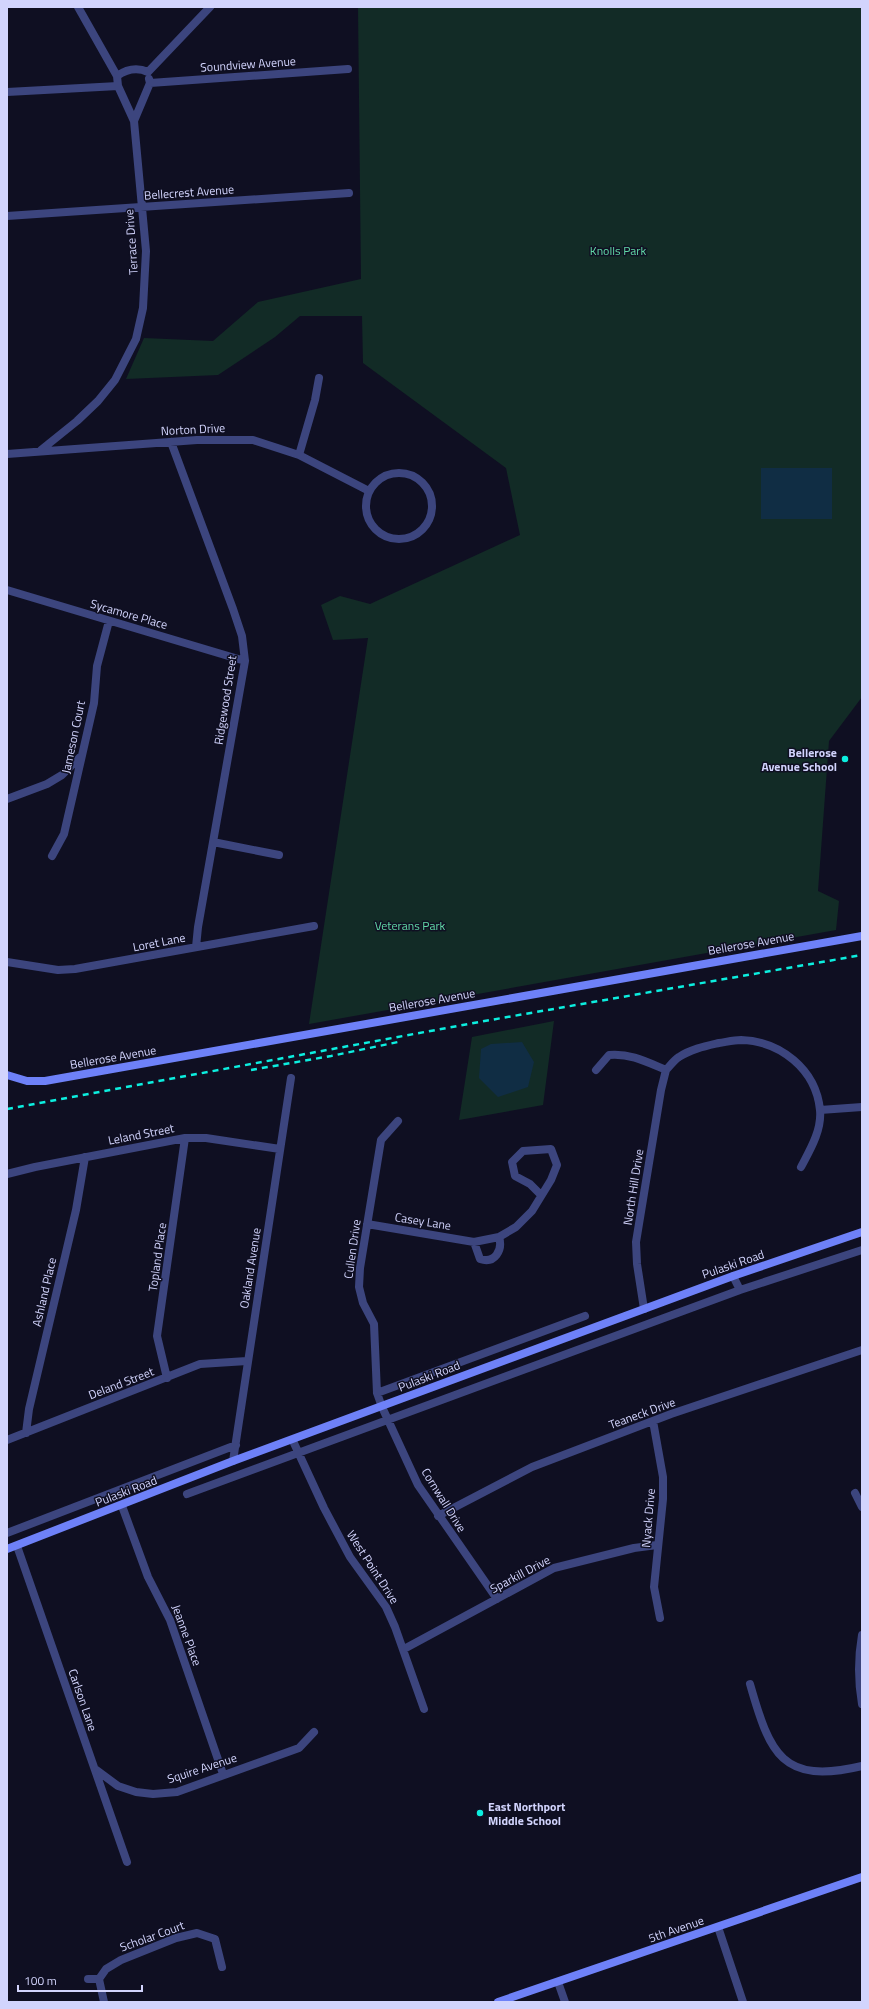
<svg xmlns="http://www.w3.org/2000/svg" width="869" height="2009" font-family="'Titillium Web',sans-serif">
	<rect width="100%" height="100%" fill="#0f0f22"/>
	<path fill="#122b26" d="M 358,7 L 862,7 L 862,697 L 829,741 L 818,891 L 839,901 L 836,930 L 309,1024 L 368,638 L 333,640 L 321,605 L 340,596 L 370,604 L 520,535 L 506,468 L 363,363 L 362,316 L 300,316 L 275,337 L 218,375 L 126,379 L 144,338 L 213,341 L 258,302 L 361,279 Z
		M 554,1021 L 543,1105 L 459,1120 L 472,1037 Z"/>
	<path fill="#102d44" d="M 761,468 L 832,468 L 832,519 L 761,519 Z
		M 522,1042 L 534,1062 L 528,1087 L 498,1097 L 479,1078 L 481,1049 L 491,1044 Z"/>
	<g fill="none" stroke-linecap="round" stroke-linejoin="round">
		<path stroke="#3c457e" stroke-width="8" d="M 148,72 L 210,7
			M 117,76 C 127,69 137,67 148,72
			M 150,83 L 348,69
			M 7,92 L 118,86
			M 134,121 L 150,83 L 149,79
			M 7,216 L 349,193
			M 171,442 L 233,609 L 242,636 L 245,661 L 198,927 L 196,947
			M 41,450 L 77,421 L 98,401 L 115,380 L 136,339 L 143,308 L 146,251 L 134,121 L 118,86 L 117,76 L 78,7
			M 7,454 L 197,440 L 253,440 L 299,455 L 369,491
			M 299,455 L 315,400 L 319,378
			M366 506a33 33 0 1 1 66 0a33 33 0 1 1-66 0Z
			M 7,590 L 245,661
			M 7,799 L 47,784 L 62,775 L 80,757
			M 213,842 L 279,855
			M 52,856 L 64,834 L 94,703 L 97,666 L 109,621
			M 7,962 L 58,970 L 75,969 L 314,926
			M 596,1070 L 609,1055 C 630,1053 647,1062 666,1070
			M 666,1070 C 670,1066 674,1060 679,1057 C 691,1049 706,1046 719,1043 C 726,1042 734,1040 741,1040 C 780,1041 816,1069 820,1110 C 822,1130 810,1150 801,1167
			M 820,1110 L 862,1107
			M 398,1121 L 381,1140 L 360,1268 L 359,1287 L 363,1303 L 374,1324 L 377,1393 L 382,1407 L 418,1485 L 497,1599
			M 7,1174 L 35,1167 L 185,1138 L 206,1138 L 280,1149
			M 367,1224 L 474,1242 L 499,1237 L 516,1227 L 532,1211 L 551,1180 L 557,1165 L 551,1149 L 523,1151 L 512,1162 L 515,1176 L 530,1184 L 541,1195
			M 474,1242 L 480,1259 C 495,1264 503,1250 499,1237
			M 733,1276 L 740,1290
			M 644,1309 L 637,1264 L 636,1242 L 661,1090 L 666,1070
			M 167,1378 L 157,1336 L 185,1138
			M 377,1393 L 585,1316
			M 653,1421 L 663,1477 L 663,1499 L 654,1587 L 660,1618
			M 26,1433 L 29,1409 L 76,1210 L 85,1157
			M 7,1440 L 200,1364 L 247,1361
			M 293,1441 L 324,1508 L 350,1557 L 386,1607 L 395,1627 L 424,1709
			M 233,1461 L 291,1078
			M 855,1493 L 862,1507
			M 187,1494 L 740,1290 L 862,1250
			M 122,1506 L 148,1577 L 170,1620 L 223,1774
			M 438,1516 L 532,1467 L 671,1414 L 862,1350
			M 7,1533 L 236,1445
			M 17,1546 L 127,1862
			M 862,1635 C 858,1658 858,1681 862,1704
			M 404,1649 L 554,1568 L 634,1548 L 657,1545
			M 750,1684 C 770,1754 782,1785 862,1766
			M 95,1769 L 118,1786 L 136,1792 L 153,1794 L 177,1792 L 299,1748 L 314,1732
			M 718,1927 L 743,2002
			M 88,1979 L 99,1979
			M 558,1982 L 565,2002
			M 104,2002 L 99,1979 L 106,1969 L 121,1960 L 176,1938 L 197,1933 L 215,1939 L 222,1967"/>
		<path stroke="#6e81f8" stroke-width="8" d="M 7,1075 L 27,1081 L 45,1081 L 862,936
			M 7,1549 L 233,1461 L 644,1309 L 733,1276 L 862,1232
			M 498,2002 L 862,1877"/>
		<path stroke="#0ceedf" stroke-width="2.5" stroke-dasharray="6 5" stroke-linecap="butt" d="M 251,1070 L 331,1056 L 398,1042
			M 7,1109 L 479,1022 L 862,955"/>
	</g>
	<g fill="#0ceedf" stroke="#0f0f22" stroke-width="1.5">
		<circle cx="845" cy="759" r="4"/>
		<circle cx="480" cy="1813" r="4"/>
	</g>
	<g text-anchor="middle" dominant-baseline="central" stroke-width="3" stroke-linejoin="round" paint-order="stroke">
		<g font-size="12" fill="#d2d4fd" stroke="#0f0f22">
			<text transform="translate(248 64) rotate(-4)">Soundview Avenue</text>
			<text transform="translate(189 192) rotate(-4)">Bellecrest Avenue</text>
			<text transform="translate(131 242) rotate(-94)">Terrace Drive</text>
			<text transform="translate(193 429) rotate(-3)">Norton Drive</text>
			<text transform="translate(129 614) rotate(16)">Sycamore Place</text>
			<text transform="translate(225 700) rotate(-81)">Ridgewood Street</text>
			<text transform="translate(73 737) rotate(-78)">Jameson Court</text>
			<text transform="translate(159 942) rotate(-11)">Loret Lane</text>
			<text transform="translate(751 943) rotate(-10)">Bellerose Avenue</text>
			<text transform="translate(432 1000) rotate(-10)">Bellerose Avenue</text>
			<text transform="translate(113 1057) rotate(-10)">Bellerose Avenue</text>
			<text transform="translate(141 1134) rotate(-11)">Leland Street</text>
			<text transform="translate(633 1187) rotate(-81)">North Hill Drive</text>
			<text transform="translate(423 1221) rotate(9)">Casey Lane</text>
			<text transform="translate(352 1249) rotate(-82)">Cullen Drive</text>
			<text transform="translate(157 1257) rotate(-82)">Topland Place</text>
			<text transform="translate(733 1264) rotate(-19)">Pulaski Road</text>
			<text transform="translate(250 1268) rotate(-81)">Oakland Avenue</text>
			<text transform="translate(44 1292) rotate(-77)">Ashland Place</text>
			<text transform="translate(429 1376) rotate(-21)">Pulaski Road</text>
			<text transform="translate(121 1383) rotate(-21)">Deland Street</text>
			<text transform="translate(642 1413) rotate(-20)">Teaneck Drive</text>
			<text transform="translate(126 1491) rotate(-21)">Pulaski Road</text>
			<text transform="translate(444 1500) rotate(58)">Cornwall Drive</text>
			<text transform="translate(648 1518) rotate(-85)">Nyack Drive</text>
			<text transform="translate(373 1567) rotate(57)">West Point Drive</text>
			<text transform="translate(520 1574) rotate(-28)">Sparkill Drive</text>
			<text transform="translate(187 1635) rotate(70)">Jeanne Place</text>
			<text transform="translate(83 1700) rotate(71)">Carlson Lane</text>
			<text transform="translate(202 1768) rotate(-18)">Squire Avenue</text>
			<text transform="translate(676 1929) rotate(-19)">5th Avenue</text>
			<text transform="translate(152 1936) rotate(-20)">Scholar Court</text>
		</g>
		<g font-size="12" fill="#61d9a7" stroke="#0f0f22">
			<text x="618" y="250">Knolls Park</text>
			<text x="410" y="925">Veterans Park</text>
		</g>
		<g font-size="12" font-weight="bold" fill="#d2d4fd" stroke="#0f0f22" text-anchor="end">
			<text x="837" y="752">Bellerose<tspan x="837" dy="14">Avenue School</tspan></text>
			<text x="488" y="1806" text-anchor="start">East Northport<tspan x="488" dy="14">Middle School</tspan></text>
		</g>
	</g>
	<rect width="869" height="2009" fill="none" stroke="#d2d4fd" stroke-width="16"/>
	<path d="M18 1985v6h124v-6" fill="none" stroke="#d2d4fd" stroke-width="2"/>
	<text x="24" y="1985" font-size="12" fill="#d2d4fd" stroke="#0f0f22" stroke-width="3" paint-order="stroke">100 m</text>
</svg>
